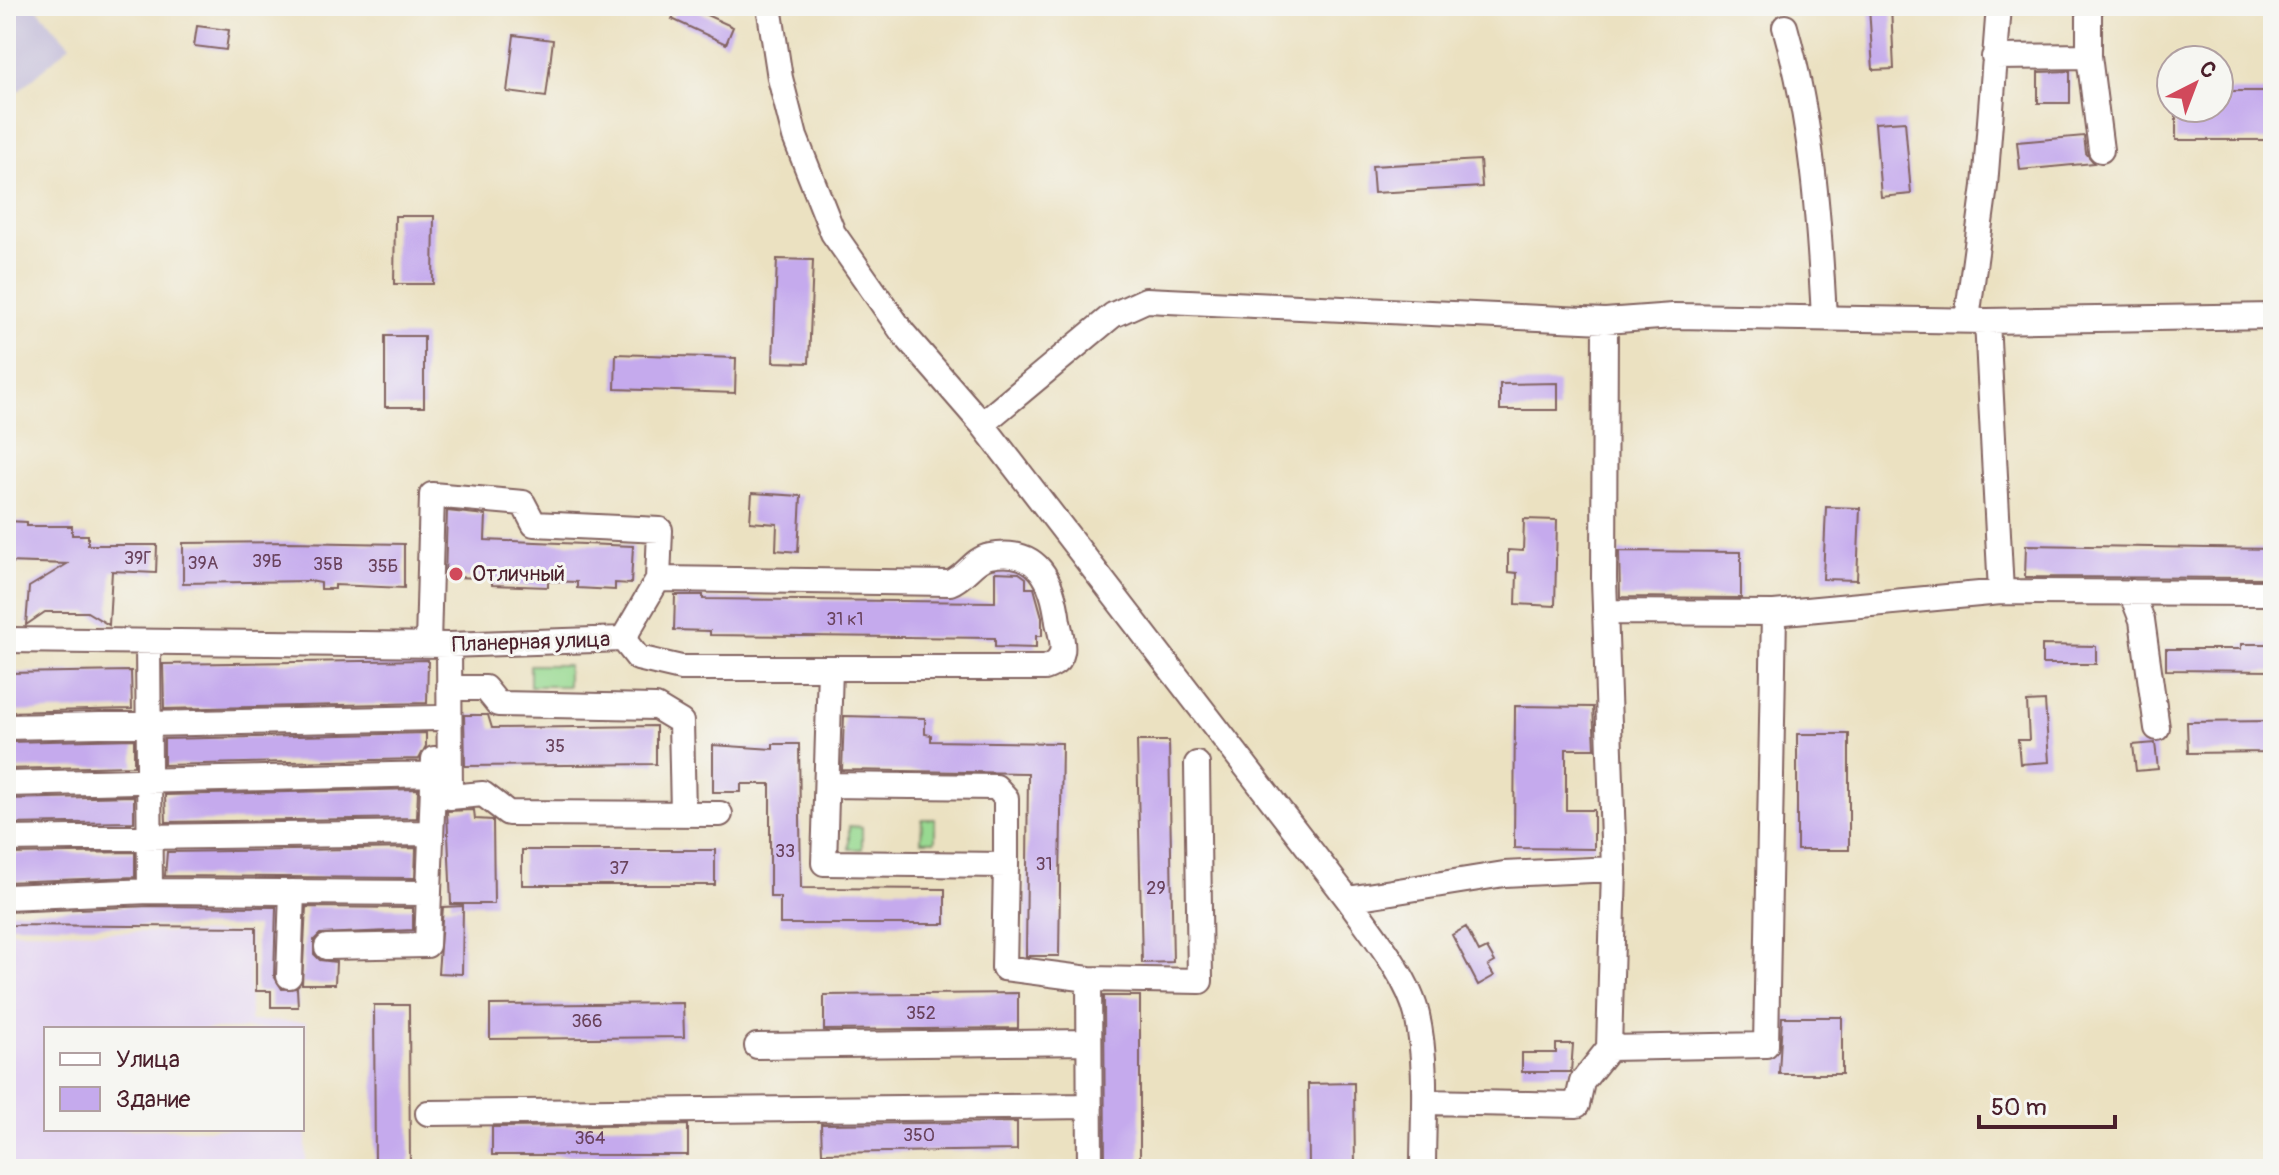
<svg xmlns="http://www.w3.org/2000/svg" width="2279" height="1175" font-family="Pangolin,sans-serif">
	<rect width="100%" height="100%" fill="#f6f6f2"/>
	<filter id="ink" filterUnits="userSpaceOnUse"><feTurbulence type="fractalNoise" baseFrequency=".0125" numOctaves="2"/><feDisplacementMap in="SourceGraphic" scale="16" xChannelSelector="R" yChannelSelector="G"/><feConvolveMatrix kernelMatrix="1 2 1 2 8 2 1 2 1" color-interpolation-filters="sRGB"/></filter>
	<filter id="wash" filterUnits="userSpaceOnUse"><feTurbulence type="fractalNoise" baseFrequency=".006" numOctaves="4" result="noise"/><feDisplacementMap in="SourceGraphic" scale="32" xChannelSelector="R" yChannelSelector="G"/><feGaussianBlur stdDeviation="1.8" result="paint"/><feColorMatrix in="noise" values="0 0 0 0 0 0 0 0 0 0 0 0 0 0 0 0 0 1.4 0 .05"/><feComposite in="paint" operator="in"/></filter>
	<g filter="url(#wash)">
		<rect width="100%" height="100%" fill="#ebe1c1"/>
		<path fill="#e3d3f2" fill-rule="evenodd" d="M 7,931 L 249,933 L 250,1021 L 306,1022 L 306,1169 L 6,1169 ZM 46,1029 L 302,1029 L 302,1129 L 46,1129 Z"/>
		<path fill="#c6c0da" d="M 6,6 L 35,6 L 70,45 L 19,91 L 6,76 Z"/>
		<path fill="#98d991" stroke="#717c5e" stroke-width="2" d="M 530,665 L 568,665 L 568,686 L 530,686 Z
			M 922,819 L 935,819 L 935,841 L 921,841 Z
			M 849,826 L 862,827 L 862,849 L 849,849 Z"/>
		<g id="blocks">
			<path fill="#c5aaed" d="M 679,6 L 687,6 L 733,27 L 726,44 L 672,19 Z
				M 1869,6 L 1891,6 L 1894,69 L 1873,70 Z
				M 197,26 L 229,30 L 226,50 L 194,46 Z
				M 514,35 L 553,40 L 546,97 L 507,92 Z
				M 2070,71 L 2070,103 L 2038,103 L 2038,72 Z
				M 2219,91 L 2273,91 L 2273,140 L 2176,140 L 2176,108 L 2219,108 Z
				M 1905,121 L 1911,194 L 1881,197 L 1875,123 Z
				M 2084,136 L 2086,153 L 2094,163 L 2020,170 L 2017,142 Z
				M 1480,160 L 1482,187 L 1374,193 L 1372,166 Z
				M 395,216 L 434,216 L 433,284 L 394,284 Z
				M 777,259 L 813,260 L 809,363 L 773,362 Z
				M 385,336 L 424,336 L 424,407 L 385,407 Z
				M 616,354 L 736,358 L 735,393 L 615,389 Z
				M 1558,383 L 1558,410 L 1500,410 L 1500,384 Z
				M 752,493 L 801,496 L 798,552 L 776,550 L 777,524 L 750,522 Z
				M 1826,507 L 1860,508 L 1857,580 L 1823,579 Z
				M 447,511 L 486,515 L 485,540 L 633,546 L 631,584 L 615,583 L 615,590 L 577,588 L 577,582 L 548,581 L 548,587 L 492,585 L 492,578 L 445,577 Z
				M 1524,519 L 1557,520 L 1555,606 L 1516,604 L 1517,573 L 1508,572 L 1508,550 L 1523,551 Z
				M 6,521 L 27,522 L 27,526 L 72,526 L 72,535 L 88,535 L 88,545 L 157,545 L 156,573 L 112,571 L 109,625 L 87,612 L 45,612 L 26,625 L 29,587 L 67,564 L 6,562 Z
				M 288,542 L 404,544 L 404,588 L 335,585 L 335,589 L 321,589 L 321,583 L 310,581 L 183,583 L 183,543 Z
				M 2026,545 L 2273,549 L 2273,578 L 2025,577 Z
				M 1619,551 L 1741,552 L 1741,598 L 1620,597 Z
				M 995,572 L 1019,573 L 1026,578 L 1026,588 L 1034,588 L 1042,617 L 1042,636 L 1036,636 L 1036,648 L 995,647 L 995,638 L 710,635 L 710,631 L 674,630 L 675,595 L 703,595 L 703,599 L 995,602 Z
				M 2241,644 L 2273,644 L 2273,671 L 2166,670 L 2166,649 L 2241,649 Z
				M 2042,645 L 2096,646 L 2096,664 L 2042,664 Z
				M 428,660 L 427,703 L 164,709 L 163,664 Z
				M 131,671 L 132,709 L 6,712 L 6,673 Z
				M 2045,701 L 2049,762 L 2020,764 L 2018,740 L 2029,740 L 2027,702 Z
				M 1515,706 L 1593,707 L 1595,749 L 1566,749 L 1566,810 L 1594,810 L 1594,849 L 1514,848 Z
				M 464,715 L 488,715 L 492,728 L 656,726 L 656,764 L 465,766 Z
				M 844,716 L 925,718 L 925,734 L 931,735 L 931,741 L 1062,743 L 1059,956 L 1026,956 L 1028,773 L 842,770 Z
				M 2271,721 L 2271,752 L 2188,753 L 2187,722 Z
				M 426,733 L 426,746 L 419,759 L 164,765 L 164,739 Z
				M 1797,734 L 1849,734 L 1849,850 L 1797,850 Z
				M 134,739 L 134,766 L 6,769 L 6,742 Z
				M 1137,741 L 1169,741 L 1173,962 L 1142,963 Z
				M 2155,743 L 2158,769 L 2136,771 L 2133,745 Z
				M 773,744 L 799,744 L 801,888 L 945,889 L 945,924 L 780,924 L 780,897 L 770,897 L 770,784 L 741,784 L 741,792 L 713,792 L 713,745 L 773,749 Z
				M 418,789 L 417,818 L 166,822 L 165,795 Z
				M 134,796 L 134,822 L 6,824 L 6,799 Z
				M 474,810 L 475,819 L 493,820 L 494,904 L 451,904 L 447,811 Z
				M 416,848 L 415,878 L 165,876 L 167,852 Z
				M 522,850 L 715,850 L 715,885 L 522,885 Z
				M 135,852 L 135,877 L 6,882 L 6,854 Z
				M 150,906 L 276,907 L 274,976 L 282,989 L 297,988 L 298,1007 L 271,1007 L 271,991 L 256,991 L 256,927 L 6,925 L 6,912 Z
				M 463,906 L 462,974 L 438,973 L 443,907 Z
				M 306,907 L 413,908 L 413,930 L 320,934 L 314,940 L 314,954 L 320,960 L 336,962 L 335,984 L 302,984 Z
				M 1466,927 L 1479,952 L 1487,948 L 1495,962 L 1488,966 L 1494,976 L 1478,985 L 1452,935 Z
				M 1018,993 L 1018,1028 L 824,1030 L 824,995 Z
				M 1104,996 L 1140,996 L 1140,1169 L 1105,1169 Z
				M 683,1003 L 684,1037 L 490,1039 L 490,1005 Z
				M 374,1005 L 409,1005 L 410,1169 L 375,1169 Z
				M 1782,1017 L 1842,1017 L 1842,1074 L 1779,1074 Z
				M 1556,1044 L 1573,1044 L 1571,1072 L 1522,1072 L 1522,1053 L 1556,1053 Z
				M 1354,1083 L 1355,1169 L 1309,1169 L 1308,1084 Z
				M 1017,1122 L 1017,1150 L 822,1153 L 821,1124 Z
				M 688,1125 L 688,1155 L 492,1155 L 492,1127 Z"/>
		</g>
	</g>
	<g filter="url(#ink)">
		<use href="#blocks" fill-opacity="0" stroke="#826360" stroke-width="2"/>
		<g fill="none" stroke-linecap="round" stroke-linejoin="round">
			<g stroke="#826360" stroke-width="28">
				<path id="minor" d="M 769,6 L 780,78 L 795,137 L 833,233 L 903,333 L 982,424
					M 1785,27 C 1812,122 1819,219 1824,318
					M 2089,56 L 2101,150
					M 1994,57 L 2089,56 L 2089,6
					M 1967,319 L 1985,186 L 1999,6
					M 2001,592 L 2273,593
					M 2131,592 L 2142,620 L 2157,728
					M 1606,612 L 1774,613
					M 6,640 L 449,645 L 623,639 L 638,658 L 681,668 L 1045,668 C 1053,665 1060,662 1062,652 C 1064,644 1060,630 1058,622 C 1053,581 1039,547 990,556 C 973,559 966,577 950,583 L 658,579
					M 148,642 L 150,891
					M 428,644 L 432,495 L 523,503 L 534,524 L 660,530 L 658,579 L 623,639
					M 449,645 L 450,797 L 483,794 L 508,813 L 720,814
					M 830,669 L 824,863 L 1006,865 L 1004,968 L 1089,979 L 1200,981 L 1197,764
					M 449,688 L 485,688 L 498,704 L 656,707 L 681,722 L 683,812
					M 6,727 L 437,718
					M 6,784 L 433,774
					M 827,785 L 996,787 L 1006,798 L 1006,865
					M 6,839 L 430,833
					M 1614,869 L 1609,1048 L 1766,1045 L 1774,613 L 2001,592 L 1987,321
					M 6,897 L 150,891 L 427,893
					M 1348,899 L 1504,874 L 1614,869 L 1604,579 L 1605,321
					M 327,947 L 427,945 L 434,759
					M 289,976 L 292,892
					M 1089,979 L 1090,1169
					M 757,1046 L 1089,1042
					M 1425,1102 L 1577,1105 L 1582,1082 L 1609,1048
					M 428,1113 L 1090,1106
					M 1423,1169 C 1423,1118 1428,1066 1417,1015 C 1408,976 1371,932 1348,899 L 982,424 L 1113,315 L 1146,300 L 1605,321 L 1673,316 L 1987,321 L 2273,316"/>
			</g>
			<use href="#minor" stroke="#fff" stroke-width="24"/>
		</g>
	</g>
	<circle fill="#d1495b" stroke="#f6f6f2" stroke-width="3" cx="456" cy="574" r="8"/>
	<g text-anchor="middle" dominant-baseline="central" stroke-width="6" stroke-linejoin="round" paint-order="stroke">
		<g font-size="18" fill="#69425c">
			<text x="138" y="558">39Г</text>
			<text x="267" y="561">39Б</text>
			<text x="203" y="563">39А</text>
			<text x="328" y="564">35В</text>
			<text x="383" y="566">35Б</text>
			<text x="845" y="619">31 к1</text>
			<text x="555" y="746">35</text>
			<text x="785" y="851">33</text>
			<text x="1044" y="864">31</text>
			<text x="619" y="868">37</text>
			<text x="1156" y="888">29</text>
			<text x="921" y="1013">352</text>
			<text x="587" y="1021">366</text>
			<text x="919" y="1135">350</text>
			<text x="590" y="1138">364</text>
		</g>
		<g font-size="22" fill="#4a1f2b" stroke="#f6f6f2" text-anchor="start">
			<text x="472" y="574">Отличный</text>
		</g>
		<g font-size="22" fill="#4a1f2b" stroke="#f6f6f2">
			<text transform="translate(531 642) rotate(-2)">Планерная улица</text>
		</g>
	</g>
	<rect width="2279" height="1175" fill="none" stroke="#f6f6f2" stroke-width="32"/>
	<rect x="44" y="1027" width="260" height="104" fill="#f6f6f2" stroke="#b1a0a2" stroke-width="2"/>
	<rect x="60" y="1053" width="40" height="12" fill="#ffffff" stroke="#b1a0a2" stroke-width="2"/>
	<text x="116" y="1067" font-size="24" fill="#4a1f2b">Улица</text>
	<rect x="60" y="1087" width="40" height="24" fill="#c5aaed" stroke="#b1a0a2" stroke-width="2"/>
	<text x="116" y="1107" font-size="24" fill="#4a1f2b">Здание</text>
	<g transform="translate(2195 84) rotate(42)"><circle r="38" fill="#f6f6f2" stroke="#b1a0a2" stroke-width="2"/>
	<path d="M0-6L14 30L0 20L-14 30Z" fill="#d1495b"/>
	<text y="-12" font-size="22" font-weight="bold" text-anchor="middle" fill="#4a1f2b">С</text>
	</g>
	<path d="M1979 1115v12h136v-12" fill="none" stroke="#4a1f2b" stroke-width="4"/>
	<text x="1991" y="1115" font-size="24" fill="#4a1f2b" stroke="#f6f6f2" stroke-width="6" paint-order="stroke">50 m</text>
</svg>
